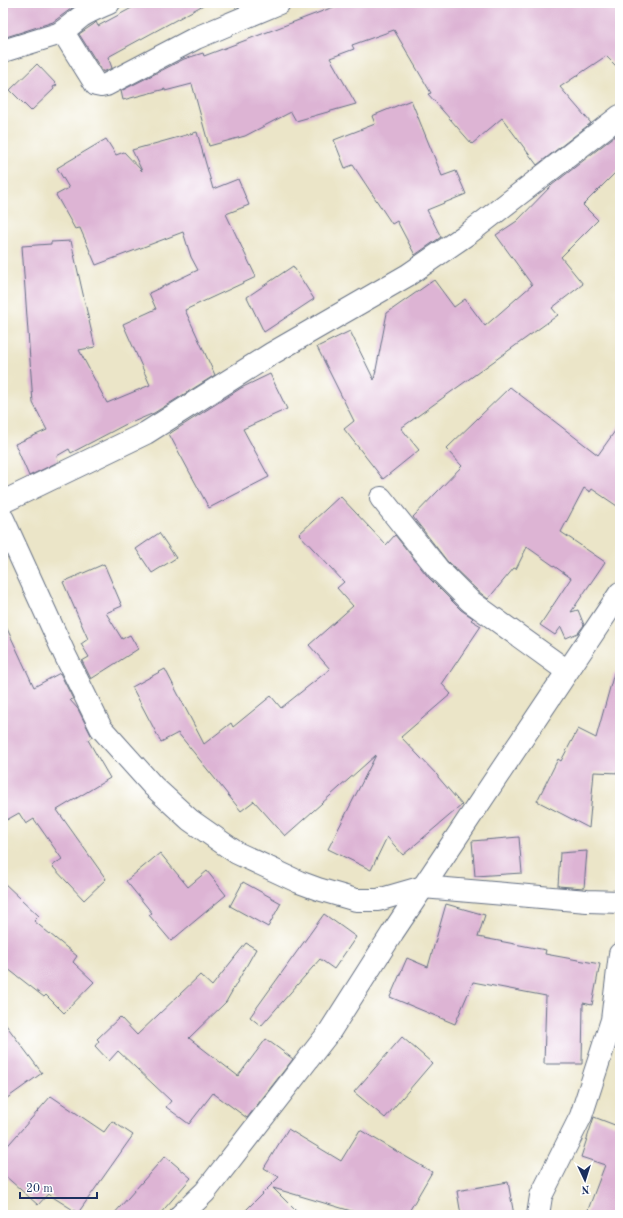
<svg xmlns="http://www.w3.org/2000/svg" width="623" height="1218" font-family="'Old Standard TT',serif">
	<rect width="100%" height="100%" fill="#fff"/>
	<filter id="ink" filterUnits="userSpaceOnUse"><feTurbulence type="fractalNoise" baseFrequency=".025" numOctaves="2"/><feDisplacementMap in="SourceGraphic" scale="8" xChannelSelector="R" yChannelSelector="G"/><feConvolveMatrix kernelMatrix="1 2 1 2 8 2 1 2 1" color-interpolation-filters="sRGB"/></filter>
	<filter id="wash" filterUnits="userSpaceOnUse"><feTurbulence type="fractalNoise" baseFrequency=".012" numOctaves="4" result="noise"/><feDisplacementMap in="SourceGraphic" scale="16" xChannelSelector="R" yChannelSelector="G"/><feGaussianBlur stdDeviation="0.9" result="paint"/><feColorMatrix in="noise" values="0 0 0 0 0 0 0 0 0 0 0 0 0 0 0 0 0 1.4 0 .05"/><feComposite in="paint" operator="in"/></filter>
	<g filter="url(#wash)">
		<rect width="100%" height="100%" fill="#ebe5c8"/>
		<g id="blocks">
			<path fill="#ddb4d4" d="M 3,3 L 79,3 L 53,22 L 3,38 Z
				M 141,3 L 207,3 L 108,57 L 112,68 L 103,72 L 79,34 L 94,24 L 96,22 L 98,26 Z
				M 344,3 L 620,3 L 620,70 L 606,56 L 560,87 L 591,123 L 537,165 L 502,118 L 472,144 L 428,94 L 431,93 L 394,30 L 352,45 L 354,49 L 330,58 L 356,104 L 296,121 L 291,112 L 245,136 L 209,146 L 192,84 L 165,91 L 165,89 L 123,100 L 121,91 L 184,59 L 203,53 L 204,56 Z
				M 37,64 L 57,85 L 53,87 L 54,89 L 31,111 L 10,90 Z
				M 411,100 L 442,176 L 456,171 L 466,194 L 427,210 L 441,237 L 415,255 L 397,221 L 392,224 L 353,165 L 345,168 L 334,140 L 375,124 L 372,116 Z
				M 197,132 L 213,189 L 238,179 L 249,205 L 226,214 L 256,277 L 185,310 L 215,375 L 154,413 L 133,422 L 132,421 L 71,453 L 69,449 L 57,456 L 58,462 L 29,476 L 15,444 L 47,430 L 33,403 L 22,246 L 51,244 L 51,242 L 71,241 L 95,347 L 79,350 L 107,403 L 150,385 L 123,324 L 156,309 L 149,293 L 198,270 L 191,257 L 183,232 L 96,265 L 80,228 L 75,229 L 56,195 L 69,188 L 57,168 L 106,139 L 116,155 L 124,152 L 142,171 L 132,150 Z
				M 620,132 L 620,168 L 583,205 L 598,220 L 561,257 L 583,284 L 552,308 L 558,315 L 401,428 L 419,450 L 383,479 L 344,429 L 354,421 L 317,347 L 350,331 L 374,380 L 387,313 L 434,280 L 454,307 L 465,299 L 485,326 L 532,285 L 496,235 L 517,221 L 552,185 Z
				M 293,266 L 314,299 L 264,332 L 247,297 Z
				M 270,374 L 287,409 L 243,429 L 269,477 L 209,508 L 169,434 L 241,388 Z
				M 510,387 L 598,455 L 620,424 L 620,508 L 592,489 L 590,492 L 584,488 L 561,532 L 605,562 L 571,612 L 578,610 L 584,625 L 578,633 L 566,638 L 561,627 L 555,635 L 540,625 L 571,578 L 527,547 L 516,569 L 514,568 L 488,599 L 478,591 L 447,561 L 413,517 L 462,466 L 446,449 Z
				M 340,496 L 386,545 L 395,535 L 429,578 L 461,610 L 473,618 L 471,620 L 481,626 L 442,684 L 451,694 L 401,737 L 438,776 L 438,777 L 462,805 L 403,855 L 387,837 L 371,870 L 328,849 L 376,755 L 285,836 L 254,801 L 241,811 L 178,733 L 161,742 L 132,687 L 165,669 L 204,744 L 231,723 L 233,727 L 271,696 L 281,708 L 330,669 L 309,645 L 353,606 L 337,588 L 344,582 L 299,534 Z
				M 159,533 L 176,558 L 152,573 L 136,549 Z
				M 104,564 L 122,606 L 106,613 L 122,639 L 130,635 L 138,649 L 91,679 L 82,661 L 89,657 L 81,644 L 88,639 L 63,582 Z
				M 3,620 L 34,687 L 60,673 L 73,699 L 70,700 L 78,709 L 92,737 L 88,740 L 110,778 L 57,810 L 106,879 L 84,900 L 52,866 L 62,859 L 34,819 L 26,824 L 19,813 L 3,822 Z
				M 614,673 L 620,674 L 620,773 L 594,772 L 589,828 L 537,801 L 558,759 L 561,761 L 578,729 L 596,738 Z
				M 519,837 L 522,873 L 475,876 L 472,841 Z
				M 587,851 L 584,888 L 558,886 L 560,853 Z
				M 160,853 L 188,887 L 207,871 L 226,895 L 171,941 L 149,915 L 152,913 L 126,881 Z
				M 3,882 L 39,916 L 34,921 L 77,956 L 73,962 L 94,982 L 64,1013 L 46,995 L 44,997 L 3,965 Z
				M 243,882 L 281,903 L 268,927 L 230,906 Z
				M 446,904 L 485,915 L 478,937 L 546,950 L 545,954 L 600,964 L 592,1005 L 583,1003 L 582,1064 L 544,1064 L 546,996 L 473,982 L 455,1024 L 390,997 L 407,958 L 428,967 Z
				M 324,914 L 356,937 L 334,969 L 320,959 L 261,1026 L 250,1017 Z
				M 246,943 L 256,949 L 226,1002 L 189,1038 L 238,1076 L 266,1039 L 293,1059 L 247,1118 L 213,1093 L 189,1124 L 166,1107 L 171,1101 L 118,1051 L 109,1061 L 95,1046 L 99,1041 L 97,1039 L 120,1017 L 137,1035 L 200,975 L 212,986 Z
				M 3,1021 L 42,1073 L 3,1101 Z
				M 402,1037 L 432,1063 L 385,1118 L 354,1092 Z
				M 51,1096 L 104,1132 L 112,1121 L 133,1135 L 78,1213 L 48,1194 L 38,1205 L 3,1174 L 3,1151 Z
				M 594,1117 L 620,1127 L 620,1215 L 586,1215 L 605,1165 L 581,1157 Z
				M 288,1129 L 341,1161 L 360,1130 L 432,1172 L 407,1215 L 365,1215 L 273,1188 L 300,1215 L 241,1215 L 279,1177 L 264,1168 Z
				M 165,1156 L 191,1178 L 159,1215 L 113,1215 Z
				M 508,1182 L 514,1215 L 461,1215 L 457,1191 Z"/>
		</g>
	</g>
	<g filter="url(#ink)">
		<use href="#blocks" fill-opacity="0" stroke="#646f83" stroke-width="1"/>
		<g fill="none" stroke-linecap="round" stroke-linejoin="round">
			<g stroke="#646f83" stroke-width="24">
				<path id="minor" d="M 63,32 L 96,85 L 101,86 L 106,85 L 196,38 L 279,3
					M 3,51 L 58,34 C 67,29 74,22 82,16 C 90,11 100,7 109,3
					M 381,498 L 438,569 L 470,601 L 567,671
					M 3,502 L 146,433 L 271,354 L 408,275 L 469,233 L 620,116
					M 181,1215 L 205,1192 L 330,1031 L 393,932 L 620,593
					M 538,1215 L 541,1196 L 581,1116 L 612,1020 L 620,954"/>
			</g>
			<g stroke="#646f83" stroke-width="24">
				<path id="tertiary" d="M 3,519 L 65,655 L 101,728 L 153,786 L 190,820 L 237,853 L 299,882 L 318,889 L 356,900 L 378,900 L 423,887 L 587,901 L 620,902"/>
			</g>
			<use href="#minor" stroke="#fff" stroke-width="22"/>
			<use href="#tertiary" stroke="#fff" stroke-width="22"/>
		</g>
	</g>
	<rect width="623" height="1218" fill="none" stroke="#fff" stroke-width="16"/>
	<g transform="translate(585 1180) rotate(176)" stroke="#ffffff" stroke-width="3" paint-order="stroke">
	<path d="M0-3L7 15L0 10L-7 15Z" fill="#1b2f5e"/>
	<text y="-6" font-size="11" font-weight="bold" text-anchor="middle" fill="#1b2f5e">N</text>
	</g>
	<path d="M20 1192v6h77v-6" fill="none" stroke="#1b2f5e" stroke-width="2"/>
	<text x="26" y="1192" font-size="12" fill="#1b2f5e" stroke="#ffffff" stroke-width="3" paint-order="stroke">20 m</text>
</svg>
